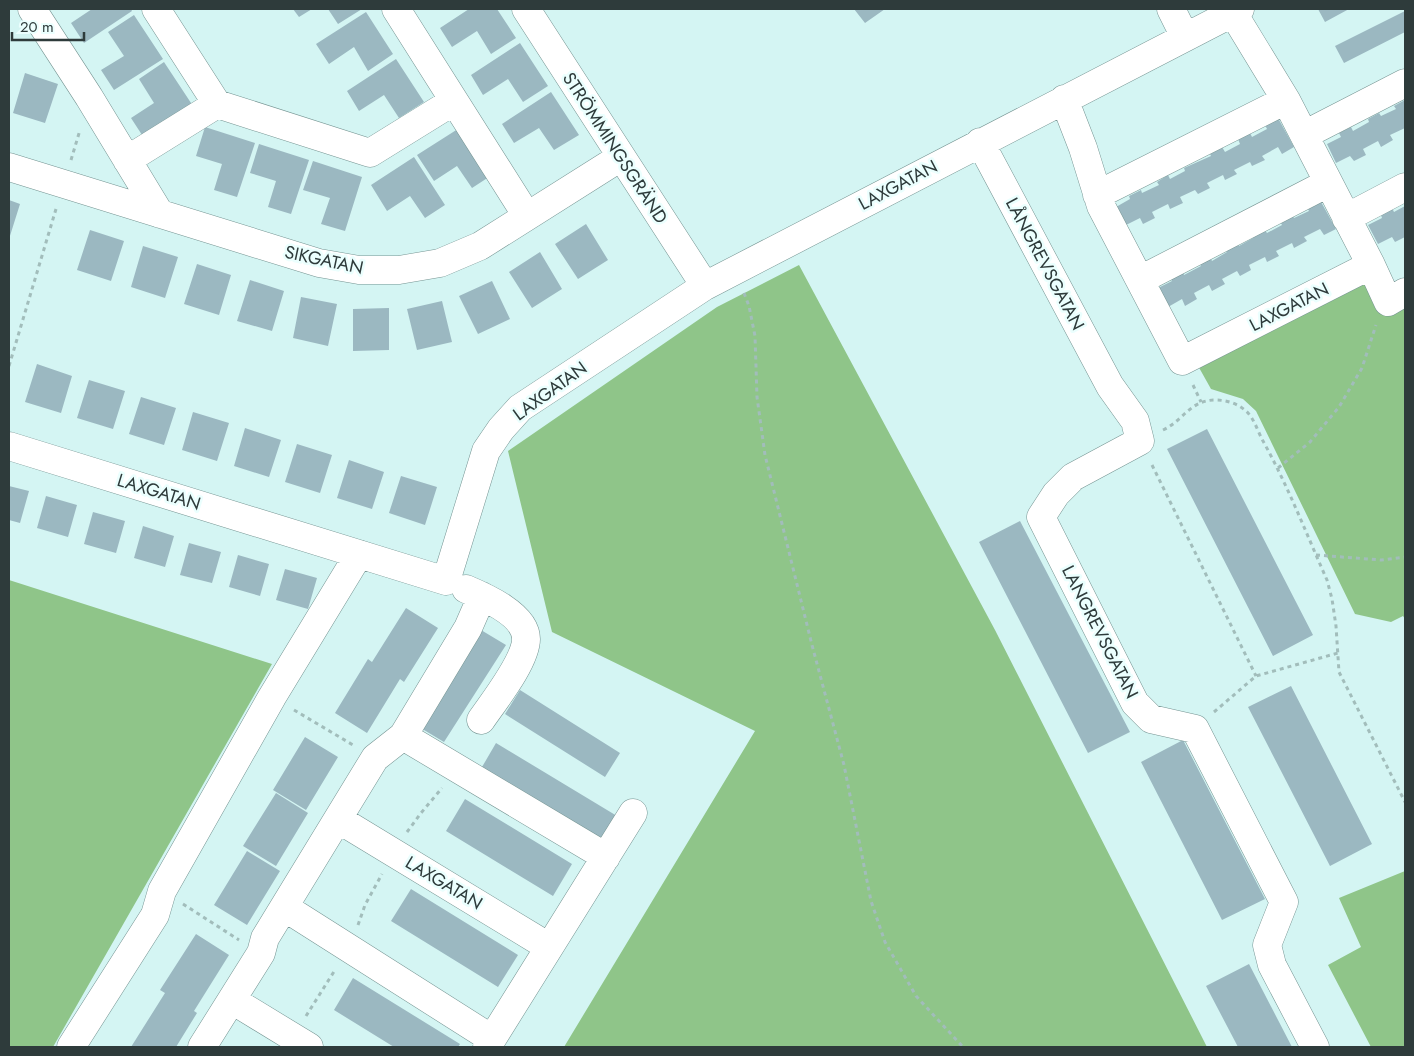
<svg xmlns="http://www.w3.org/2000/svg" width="1414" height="1056" font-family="Jost,sans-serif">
	<rect width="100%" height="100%" fill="#d4f5f3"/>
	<path fill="#8fc589" d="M 799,265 L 995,630 L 1207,1047 L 564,1047 L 755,731 L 552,632 L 508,451 L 717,307 Z
		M 1368,282 L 1385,315 L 1405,304 L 1405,619 L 1403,616 L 1391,622 L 1355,614 L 1256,411 L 1243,399 L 1211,389 L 1197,364 Z
		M 9,580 L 272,664 L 53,1047 L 9,1047 Z
		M 1405,871 L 1405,1047 L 1371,1047 L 1328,965 L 1361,947 L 1339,898 Z"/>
	<path fill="#9bb8c1" d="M 92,9 L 131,9 L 132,11 L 84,43 L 71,23 Z
		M 293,9 L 312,9 L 299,17 Z
		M 328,9 L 362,9 L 338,24 Z
		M 469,9 L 497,9 L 516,38 L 491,54 L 477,31 L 452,47 L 440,28 Z
		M 854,9 L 885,9 L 865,23 Z
		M 1318,9 L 1349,9 L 1325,22 Z
		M 1405,11 L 1405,32 L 1344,63 L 1335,46 Z
		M 366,12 L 393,54 L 368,71 L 354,47 L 329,64 L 316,44 Z
		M 134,15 L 163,59 L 114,90 L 101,70 L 124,56 L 108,32 Z
		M 520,43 L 548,86 L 523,102 L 508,79 L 483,95 L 471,75 Z
		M 396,59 L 424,102 L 399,118 L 384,95 L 359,111 L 347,91 Z
		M 164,62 L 193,106 L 144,138 L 131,118 L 154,103 L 139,79 Z
		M 25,73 L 58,84 L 45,123 L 13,113 Z
		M 551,92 L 579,135 L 554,150 L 539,128 L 514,143 L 502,124 Z
		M 1405,100 L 1405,128 L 1390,135 L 1393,140 L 1381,147 L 1378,141 L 1363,149 L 1366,155 L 1354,161 L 1350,156 L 1336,163 L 1327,144 L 1341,137 L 1339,133 L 1351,127 L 1353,131 L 1369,122 L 1368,119 L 1379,113 L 1381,116 L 1396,109 L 1394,106 Z
		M 1278,118 L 1294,147 L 1282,154 L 1278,147 L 1262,156 L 1265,160 L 1252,166 L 1250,162 L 1234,170 L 1237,174 L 1225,180 L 1223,175 L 1207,183 L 1210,188 L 1198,194 L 1195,190 L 1180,197 L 1183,203 L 1170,209 L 1168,204 L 1152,212 L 1155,218 L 1143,224 L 1140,218 L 1126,225 L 1116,207 L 1130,199 L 1129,196 L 1141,190 L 1142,193 L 1159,185 L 1157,182 L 1168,175 L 1170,179 L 1185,171 L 1184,168 L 1211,156 L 1210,154 L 1222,147 L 1225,152 L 1240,144 L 1238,139 L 1250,133 L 1252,137 L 1267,129 L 1265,125 Z
		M 205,127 L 255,143 L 237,197 L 214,190 L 222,164 L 196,156 Z
		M 461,127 L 492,175 L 472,188 L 457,166 L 434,181 L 417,155 Z
		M 259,144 L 309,160 L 291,214 L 268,207 L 276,181 L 250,173 Z
		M 414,157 L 445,205 L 425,218 L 410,196 L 387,211 L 371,185 Z
		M 313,161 L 362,177 L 345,231 L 321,224 L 330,198 L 303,190 Z
		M 9,200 L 20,204 L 9,239 Z
		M 1320,200 L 1336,229 L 1324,235 L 1320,229 L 1304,237 L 1307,241 L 1294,248 L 1292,243 L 1276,251 L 1279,256 L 1267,262 L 1265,257 L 1249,265 L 1251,270 L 1240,276 L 1237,271 L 1222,279 L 1225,284 L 1212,291 L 1209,285 L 1194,293 L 1197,299 L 1185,306 L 1182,299 L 1168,307 L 1158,288 L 1172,281 L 1170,278 L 1183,271 L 1184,275 L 1201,266 L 1199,263 L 1210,257 L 1212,261 L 1227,252 L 1226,250 L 1238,244 L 1239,246 L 1253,238 L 1252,235 L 1264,229 L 1267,233 L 1282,225 L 1280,221 L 1292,214 L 1294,218 L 1309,211 L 1307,207 Z
		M 1405,206 L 1405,230 L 1404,231 L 1405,237 L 1395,242 L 1392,237 L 1378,244 L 1368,225 L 1382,218 L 1381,215 L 1392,208 L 1394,212 Z
		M 586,224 L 608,260 L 578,279 L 555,244 Z
		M 90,230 L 124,241 L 111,281 L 77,270 Z
		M 143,246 L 178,257 L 165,298 L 131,287 Z
		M 540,252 L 562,289 L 532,308 L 509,272 Z
		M 197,264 L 231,275 L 219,315 L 184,304 Z
		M 250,280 L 284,291 L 272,331 L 237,321 Z
		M 492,281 L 510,319 L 478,334 L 459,296 Z
		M 301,297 L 337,304 L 328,346 L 293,338 Z
		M 442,301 L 452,342 L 417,350 L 407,309 Z
		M 389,308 L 389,350 L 353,351 L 353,309 Z
		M 37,364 L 72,376 L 61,413 L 25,402 Z
		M 89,380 L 125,391 L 113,429 L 77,418 Z
		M 141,397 L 176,408 L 164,445 L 129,434 Z
		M 193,412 L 229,423 L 217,461 L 182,450 Z
		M 245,428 L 281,440 L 269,477 L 234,466 Z
		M 1207,429 L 1313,635 L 1273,656 L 1167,449 Z
		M 297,444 L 332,455 L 320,493 L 285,482 Z
		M 349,460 L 384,472 L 372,509 L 337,498 Z
		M 401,476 L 437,487 L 425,525 L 389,513 Z
		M 9,486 L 29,491 L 20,523 L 9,520 Z
		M 46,496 L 77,505 L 68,537 L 37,528 Z
		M 93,512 L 125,521 L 116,553 L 84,544 Z
		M 1020,521 L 1130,732 L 1088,753 L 979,542 Z
		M 143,526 L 174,536 L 165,567 L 134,558 Z
		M 189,543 L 221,552 L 212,583 L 180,575 Z
		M 238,555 L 269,564 L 260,596 L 229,587 Z
		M 285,569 L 317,578 L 308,609 L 276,600 Z
		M 406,608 L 438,628 L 404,682 L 400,679 L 367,733 L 335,713 L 368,659 L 372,662 Z
		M 481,630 L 506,645 L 444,742 L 419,727 Z
		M 1291,686 L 1372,844 L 1330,866 L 1248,707 Z
		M 520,690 L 620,753 L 605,777 L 505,714 Z
		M 305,737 L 338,757 L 306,810 L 273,790 Z
		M 1183,740 L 1265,899 L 1222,920 L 1141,762 Z
		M 496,743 L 617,816 L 602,840 L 482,767 Z
		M 276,793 L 308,813 L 276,866 L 243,846 Z
		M 465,799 L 572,864 L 553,896 L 446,831 Z
		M 247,851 L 280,871 L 247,925 L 214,905 Z
		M 411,889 L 518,955 L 498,987 L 391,921 Z
		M 196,934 L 229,955 L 194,1011 L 197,1013 L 176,1047 L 131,1047 L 165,993 L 160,990 Z
		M 1249,964 L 1292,1047 L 1238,1047 L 1206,986 Z
		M 353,978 L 460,1044 L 458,1047 L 394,1047 L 334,1010 Z"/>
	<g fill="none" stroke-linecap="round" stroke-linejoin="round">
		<g stroke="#759492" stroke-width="29">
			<path id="minor" d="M 32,9 L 89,97 L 160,214
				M 156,9 L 217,104
				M 396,9 L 527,216
				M 526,9 L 705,286
				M 1171,9 L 1185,37
				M 1238,9 L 1233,13 L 1286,100 L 1371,265
				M 1064,99 L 1083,148 L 1101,206 L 1182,361 L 1371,265 L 1388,302 L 1405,292
				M 1304,135 L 1405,83
				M 980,142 L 1110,386 L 1135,421 L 1140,441 L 1073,477 L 1056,494 L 1041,517 L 1135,703 L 1151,719 L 1195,729 L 1284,902 L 1267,945 L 1272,965 L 1315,1047
				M 127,160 L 217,104 L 370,153 L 454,101
				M 9,167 L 319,263 L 359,270 L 399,270 L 440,263 L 480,246 L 621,157
				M 1097,195 L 1286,100
				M 1346,218 L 1405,187
				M 1140,280 L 1328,183
				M 9,446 L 446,581 L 486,451 L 501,429 L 520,408 L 705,286 L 1240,9
				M 466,589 C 485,597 526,615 526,639 C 526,661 494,701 481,720
				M 403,736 L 606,857
				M 338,819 L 549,947
				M 284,907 L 492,1039
				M 232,1000 L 309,1047
				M 71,1047 L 155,915 L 162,891 L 272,697 L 359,554
				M 202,1047 L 261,953 L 265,938 L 375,758 L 403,736 L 468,628 L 482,596
				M 487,1047 L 633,813"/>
		</g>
		<path stroke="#a2bdbb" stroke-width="3" stroke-dasharray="4 4" stroke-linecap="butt" d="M 71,160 L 80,130
			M 744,293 L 749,306 L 755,336 L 757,397 L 765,455 L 812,645 L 844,765 L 871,901 L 885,942 L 916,996 L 963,1047
			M 9,366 L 56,209
			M 1193,385 L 1201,402
			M 1163,430 C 1183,421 1190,400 1215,400 C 1226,400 1237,403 1246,411 C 1254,418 1258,432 1263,441 C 1288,486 1306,533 1327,580 L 1332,599 L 1336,626 L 1339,672 L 1405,802
			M 1152,465 L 1256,676
			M 1278,468 L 1310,442 L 1339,407 L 1362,368 L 1376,325
			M 1316,555 L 1381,560 L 1405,557
			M 294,710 L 353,745
			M 1214,712 L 1256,676 L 1338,653
			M 407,832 L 421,813 L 442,788
			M 183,904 L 239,940
			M 358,925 L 365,905 L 382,874
			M 306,1016 L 335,970"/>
		<use href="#minor" stroke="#fff" stroke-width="28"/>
	</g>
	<g text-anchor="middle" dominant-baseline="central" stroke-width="5" stroke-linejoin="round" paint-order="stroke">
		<g font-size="18" fill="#2e3b3b" stroke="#ebfffe">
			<text transform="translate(615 148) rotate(57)">STRÖMMINGSGRÄND</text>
			<text transform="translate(898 185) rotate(-28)">LAXGATAN</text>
			<text transform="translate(324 260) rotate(12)">SIKGATAN</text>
			<text transform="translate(1045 264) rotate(62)">LÅNGREVSGATAN</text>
			<text transform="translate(1289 307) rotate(-27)">LAXGATAN</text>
			<text transform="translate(550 391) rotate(-36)">LAXGATAN</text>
			<text transform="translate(159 492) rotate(17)">LAXGATAN</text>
			<text transform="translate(1100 632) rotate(63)">LANGREVSGATAN</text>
			<text transform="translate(444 883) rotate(31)">LAXGATAN</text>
		</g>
	</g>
	<rect width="1414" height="1056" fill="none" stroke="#2e3b3b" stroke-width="20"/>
	<path d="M12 32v8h72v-8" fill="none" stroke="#2e3b3b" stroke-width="2.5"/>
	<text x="20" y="32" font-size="15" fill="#2e3b3b" stroke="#ebfffe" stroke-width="4" paint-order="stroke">20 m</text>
</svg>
